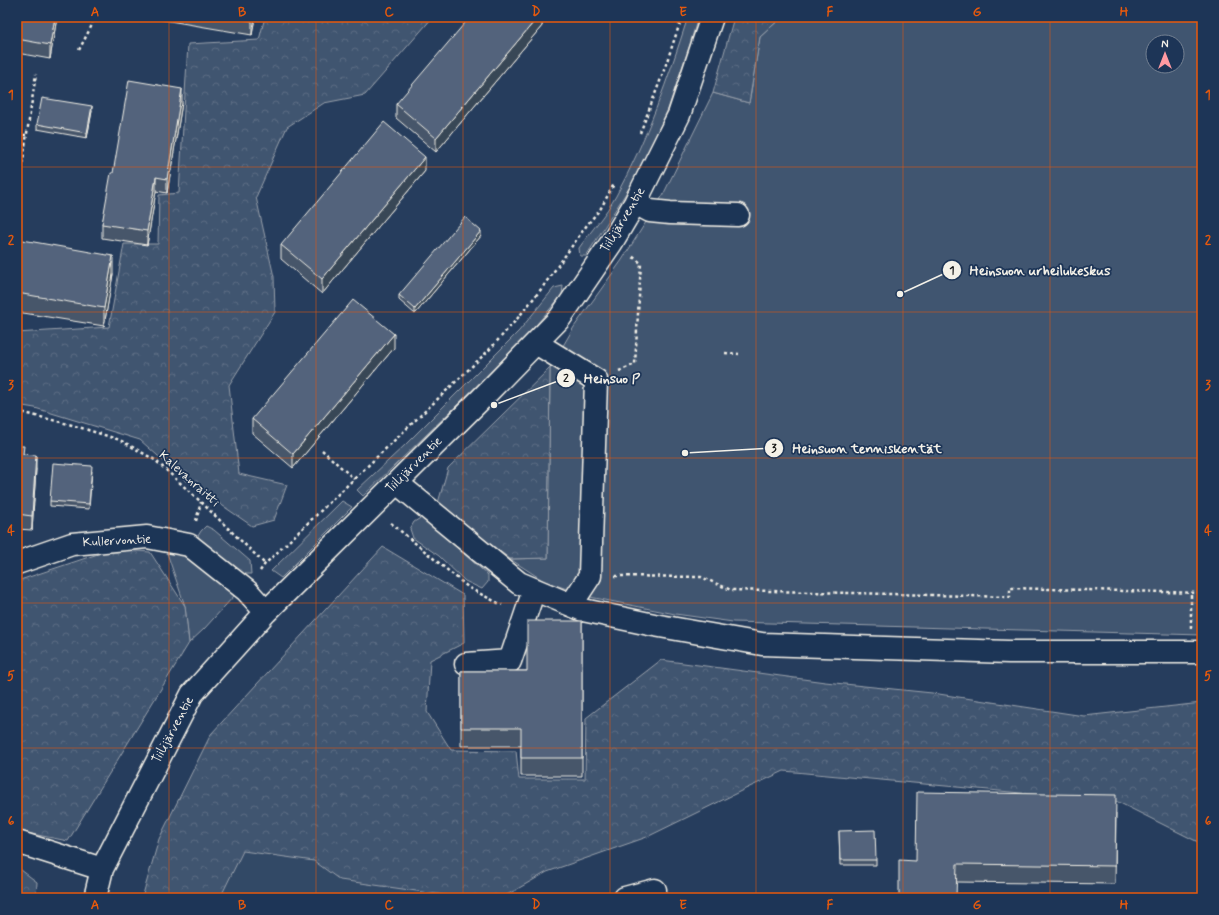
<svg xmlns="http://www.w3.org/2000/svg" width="1219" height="915" font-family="Mynerve,sans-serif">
	<defs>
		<pattern id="forest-crowns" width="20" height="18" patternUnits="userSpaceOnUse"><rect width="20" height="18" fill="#40546f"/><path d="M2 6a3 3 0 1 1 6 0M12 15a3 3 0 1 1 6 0" fill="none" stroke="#5c6d84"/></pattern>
	</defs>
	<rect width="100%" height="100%" fill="#263d5d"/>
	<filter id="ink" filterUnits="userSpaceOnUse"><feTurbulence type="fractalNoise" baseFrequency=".025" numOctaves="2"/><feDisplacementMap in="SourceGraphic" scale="8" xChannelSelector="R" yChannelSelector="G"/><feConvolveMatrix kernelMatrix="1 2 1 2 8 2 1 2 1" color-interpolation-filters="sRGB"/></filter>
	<g filter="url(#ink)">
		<path fill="#334966" d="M 243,851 L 314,861 L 340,880 L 458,897 L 505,896 L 504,898 L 220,898 Z"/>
		<path fill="#40546f" stroke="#9aa2ac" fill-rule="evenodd" d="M 688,17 L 698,17 L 690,44 L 668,109 L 638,174 L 586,256 L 580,256 L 579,248 C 591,231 606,214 616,196 C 647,139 668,79 688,17 Z
			M 782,17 L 1202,17 L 1202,635 L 733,622 L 675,614 L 590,597 L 544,581 L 510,559 L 548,558 L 550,368 L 574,327 L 622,260 L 663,195 L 713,93 L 749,103 L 760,37 ZM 1153,42 L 1177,42 L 1177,66 L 1153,66 Z
			M 563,286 L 562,295 L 517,347 L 363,496 L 357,490 L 405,445 L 519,331 L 554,288 Z
			M 342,501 L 352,507 L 281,578 L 271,571 Z
			M 422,517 L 488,575 L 488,582 L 482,589 L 465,581 L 439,556 L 413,538 L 410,529 L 414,522 Z
			M 206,526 L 214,530 L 250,561 L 251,574 L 243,574 L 202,543 L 198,536 L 201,531 Z
			M 166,550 C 191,554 212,574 232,588 L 234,596 L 204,629 L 189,643 L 185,606 Z"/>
		<path fill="url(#forest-crowns)" stroke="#9aa2ac" d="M 265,17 L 433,17 L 365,95 L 324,103 L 287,127 L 256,197 L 274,277 L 275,312 L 229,385 L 239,474 L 287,485 L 274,520 L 252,526 L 184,479 L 140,440 L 35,408 L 17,405 L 17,333 L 109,327 L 124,244 L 158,244 L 159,195 L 179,193 L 188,44 L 259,40 Z
			M 734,17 L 782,17 L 760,37 L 749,103 L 713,93 Z
			M 550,368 L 548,558 L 510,559 L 438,503 L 448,468 Z
			M 383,547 L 463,595 L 464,643 L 430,660 L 427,712 L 451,750 L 516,751 L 519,779 L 585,779 L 586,718 L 661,660 L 825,682 L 932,693 L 1084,716 L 1202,703 L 1202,844 L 1118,802 L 784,771 L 741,791 L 647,837 L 547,872 L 505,896 L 458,897 L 340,880 L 314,861 L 243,851 L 220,898 L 142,898 L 159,839 L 211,734 Z
			M 113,549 L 150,552 L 185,606 L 189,643 L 68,841 L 17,831 L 17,581 Z
			M 17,867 L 37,882 L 36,898 L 17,898 Z"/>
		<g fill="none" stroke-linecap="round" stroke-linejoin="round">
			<g stroke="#f4f1e8" stroke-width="25">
				<path id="minor" d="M 635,203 L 650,211 L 670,213 L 738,215
					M 536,343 L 596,380 L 590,576 L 571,605
					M 397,483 L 519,583 L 583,610 L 654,625 L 762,644 L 1009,652 L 1202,652
					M 17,563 L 72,544 L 147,537 L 189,545 L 247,591 L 266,612
					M 466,664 L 510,661 L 534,590
					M 17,842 L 102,869
					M 95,898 L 102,869 L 192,694 L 266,612 L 481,399 L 560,318 L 612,242 L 635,203 L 679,115 L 712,17
					M 625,898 L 655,890"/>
			</g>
			<path stroke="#f4f1e8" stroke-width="2.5" stroke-dasharray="3 3" stroke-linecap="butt" d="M 79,50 L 92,25 L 93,17
				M 640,133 L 662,76 L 682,17
				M 17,135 L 26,135
				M 17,163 L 22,164
				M 17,199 L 36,74
				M 725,353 L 739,354
				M 619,371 L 635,364 L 641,263 L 632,256
				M 17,411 L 72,425 L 120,440 L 155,460 L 201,502 L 265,564
				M 322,450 L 354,479
				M 196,521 L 201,502
				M 391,523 L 469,588 L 502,605
				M 260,571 L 265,564 L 490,349 L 517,319 L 542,288 L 587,225 L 601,208 L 614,184
				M 615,576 L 701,577 L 731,590 L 1010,597 L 1010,588 L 1202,593
				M 1191,628 L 1191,592"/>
			<use href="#minor" stroke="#1d3557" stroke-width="22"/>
		</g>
		<path fill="#47566a" stroke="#f4f1e8" d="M 17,17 L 57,17 L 50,59 L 17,53 Z
			M 146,17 L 255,17 L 252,35 Z
			M 542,17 L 542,26 L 436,152 L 396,118 L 396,104 Z
			M 182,103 L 167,193 L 156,191 L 147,245 L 102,238 L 102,224 L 113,173 Z
			M 92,111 L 87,138 L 37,129 L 37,124 Z
			M 425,171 L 322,294 L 281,259 L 281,245 Z
			M 481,236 L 415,314 L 399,300 L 399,295 Z
			M 17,239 L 113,274 L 104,326 L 17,312 Z
			M 394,348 L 293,468 L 252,433 L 252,419 Z
			M 17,446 L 36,469 L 32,530 L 17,529 Z
			M 92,471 L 89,509 L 50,506 L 50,501 Z
			M 582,621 L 582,776 L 521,776 L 521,746 L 461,746 L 461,671 L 527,671 Z
			M 1116,813 L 1115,884 L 957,882 L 916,861 Z
			M 839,831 L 876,860 L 876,865 L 840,865 Z"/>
		<path fill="#394656" stroke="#f4f1e8" d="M 55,17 L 57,17 L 50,59 L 50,45 Z
			M 252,17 L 255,17 L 252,35 Z
			M 538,17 L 542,17 L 542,26 L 436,152 L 436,138 Z
			M 182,89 L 182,103 L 167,193 L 167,179 Z
			M 92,106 L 92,111 L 87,138 L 87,133 Z
			M 425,157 L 425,171 L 322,294 L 322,279 Z
			M 156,177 L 156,191 L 147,245 L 147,231 Z
			M 481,231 L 481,236 L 415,314 L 415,309 Z
			M 113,256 L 113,274 L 104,326 L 104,308 Z
			M 394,334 L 394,348 L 293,468 L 293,454 Z
			M 36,455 L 36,469 L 32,530 L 32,516 Z"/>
		<path fill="#52647b" stroke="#f4f1e8" d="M 17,17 L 55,17 L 50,45 L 17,39 Z
			M 230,17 L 252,17 L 252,21 Z
			M 470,17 L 538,17 L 436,138 L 396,104 Z
			M 129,80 L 182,89 L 167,179 L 156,177 L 147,231 L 102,224 L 111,173 L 113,173 Z
			M 42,98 L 92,106 L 87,133 L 37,124 Z
			M 384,122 L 425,157 L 322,279 L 281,245 Z
			M 465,217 L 481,231 L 415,309 L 399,295 Z
			M 17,239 L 113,256 L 104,308 L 17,293 Z
			M 353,300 L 394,334 L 293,454 L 252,419 Z
			M 17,446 L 24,446 L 23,454 L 36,455 L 32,516 L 17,514 Z
			M 53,463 L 92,466 L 89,504 L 50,501 Z
			M 527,621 L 582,621 L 582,758 L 521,758 L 521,728 L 461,728 L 461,671 L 527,671 Z
			M 917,792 L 1116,795 L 1115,866 L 957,864 L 956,898 L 899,898 L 899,860 L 916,861 Z
			M 875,830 L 876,860 L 840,860 L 839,831 Z"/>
	</g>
	<path fill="none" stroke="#e8590c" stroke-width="1" stroke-opacity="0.55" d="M 169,17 L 169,898M 316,17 L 316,898M 463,17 L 463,898M 610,17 L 610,898M 756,17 L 756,898M 903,17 L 903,898M 1050,17 L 1050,898M 17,167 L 1202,167M 17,312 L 1202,312M 17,458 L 1202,458M 17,603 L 1202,603M 17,748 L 1202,748"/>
	<g text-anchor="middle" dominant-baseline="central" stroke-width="3.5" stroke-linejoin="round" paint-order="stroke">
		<g font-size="13" fill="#f4f1e8" stroke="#1d3557">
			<text transform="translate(623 220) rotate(-59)">Tiilijärventie</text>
			<text transform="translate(414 465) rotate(-45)">Tiilijärventie</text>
			<text transform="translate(189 479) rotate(42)">Kalevanraitti</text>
			<text transform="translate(117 541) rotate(-3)">Kullervontie</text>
			<text transform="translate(173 730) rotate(-62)">Tiilijärventie</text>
		</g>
	</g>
	<path fill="none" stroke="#f4f1e8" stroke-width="1.5" d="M900 294L952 270M494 405L566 378M685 453L774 448"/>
	<g fill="#f4f1e8" stroke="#1d3557" stroke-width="1.5">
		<circle cx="900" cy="294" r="4"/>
		<circle cx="494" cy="405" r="4"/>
		<circle cx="685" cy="453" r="4"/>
		<circle cx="952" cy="270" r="10"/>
		<circle cx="566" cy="378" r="10"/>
		<circle cx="774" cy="448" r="10"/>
	</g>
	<g font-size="12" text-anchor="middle" font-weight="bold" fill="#111">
		<text x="952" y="274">1</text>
		<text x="566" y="382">2</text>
		<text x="774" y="452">3</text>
	</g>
	<g font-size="14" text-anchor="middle" font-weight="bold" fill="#f4f1e8" stroke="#1d3557" stroke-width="3.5" stroke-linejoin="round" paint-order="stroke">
		<text x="1040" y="275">Heinsuon urheilukeskus</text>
		<text x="612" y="383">Heinsuo P</text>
		<text x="867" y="453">Heinsuon tenniskentät</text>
	</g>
	<rect width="1219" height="915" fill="none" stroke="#1d3557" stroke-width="44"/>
	<g transform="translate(1165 54)"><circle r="19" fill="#1d3557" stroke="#738091"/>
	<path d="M0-3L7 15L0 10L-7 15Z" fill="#ff9aa2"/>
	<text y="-6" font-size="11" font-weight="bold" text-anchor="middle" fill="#f4f1e8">N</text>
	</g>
	<rect x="22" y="22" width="1175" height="871" fill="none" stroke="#e8590c" stroke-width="1.5"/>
	<g font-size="13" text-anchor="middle" font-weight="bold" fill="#e8590c">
		<text x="95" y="16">A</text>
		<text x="242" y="16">B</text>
		<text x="389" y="16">C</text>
		<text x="536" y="16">D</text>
		<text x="683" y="16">E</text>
		<text x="830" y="16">F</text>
		<text x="977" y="16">G</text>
		<text x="1124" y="16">H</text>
		<text x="11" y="99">1</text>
		<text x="1208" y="99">1</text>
		<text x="11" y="244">2</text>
		<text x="1208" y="244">2</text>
		<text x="11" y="389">3</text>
		<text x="1208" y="389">3</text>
		<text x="11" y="535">4</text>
		<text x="1208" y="535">4</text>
		<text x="11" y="680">5</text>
		<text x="1208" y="680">5</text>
		<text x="11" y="825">6</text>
		<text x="1208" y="825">6</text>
		<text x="95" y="909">A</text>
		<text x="242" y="909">B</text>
		<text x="389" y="909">C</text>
		<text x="536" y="909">D</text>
		<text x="683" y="909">E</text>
		<text x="830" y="909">F</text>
		<text x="977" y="909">G</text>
		<text x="1124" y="909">H</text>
	</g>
</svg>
